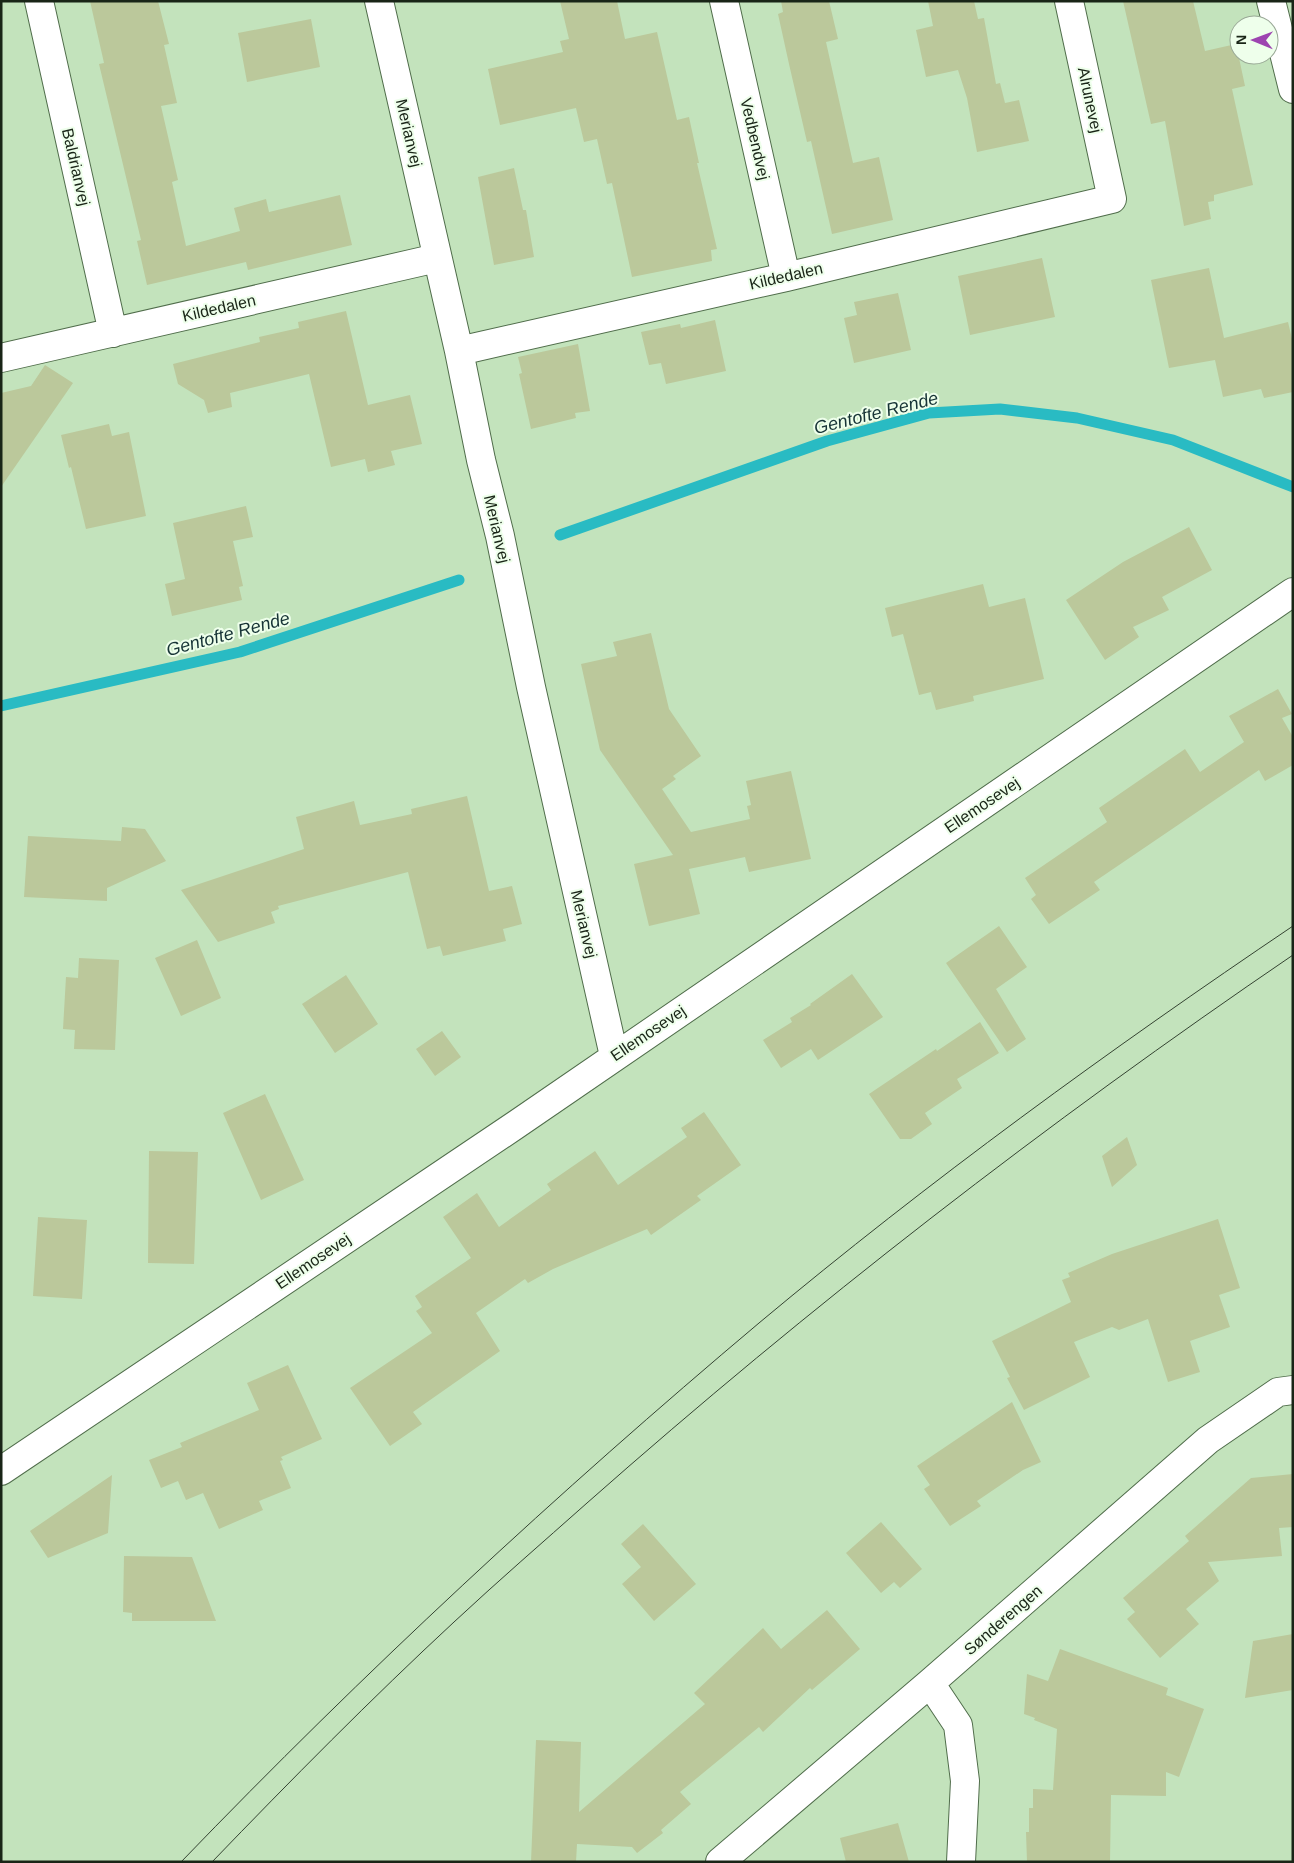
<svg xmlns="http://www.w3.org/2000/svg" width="1294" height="1863" font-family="Arial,sans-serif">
	<rect width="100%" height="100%" fill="#c3e3bc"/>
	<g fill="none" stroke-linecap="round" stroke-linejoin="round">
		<path stroke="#29bbc3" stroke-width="11" d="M 560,535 L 827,441 L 929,413 L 1000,409 L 1077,418 L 1173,440 L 1293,487
			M 1,706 L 240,652 L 459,580"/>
	</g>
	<path fill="#bbc89b" d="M 90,1 L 158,1 L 169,44 L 164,45 L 177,103 L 161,106 L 178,180 L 172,182 L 186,246 L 240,231 L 234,208 L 266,199 L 269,212 L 340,195 L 352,245 L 248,270 L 246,262 L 147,285 L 137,241 L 141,240 L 99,64 L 104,63 Z
		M 560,1 L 617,1 L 625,39 L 657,32 L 677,120 L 689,117 L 699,163 L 697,163 L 717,249 L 711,250 L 712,261 L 632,277 L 612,183 L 607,184 L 597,139 L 584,142 L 576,108 L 500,125 L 488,69 L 563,52 L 560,41 L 569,39 Z
		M 781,1 L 829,1 L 838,39 L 826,42 L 853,163 L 879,157 L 893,220 L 832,234 L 811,141 L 807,142 L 789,64 L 778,14 L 783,12 Z
		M 928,1 L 974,1 L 978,19 L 984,18 L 996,84 L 1000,83 L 1005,103 L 1019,100 L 1029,141 L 977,152 L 967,98 L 958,70 L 926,77 L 916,30 L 933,26 Z
		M 1123,1 L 1193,1 L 1205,51 L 1236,44 L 1245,86 L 1232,89 L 1253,185 L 1214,195 L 1214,201 L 1208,202 L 1211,219 L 1184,226 L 1165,121 L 1151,124 Z
		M 311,19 L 320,67 L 247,82 L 238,33 Z
		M 514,168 L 523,210 L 526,210 L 534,257 L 494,265 L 478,177 Z
		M 1042,258 L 1055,317 L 970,335 L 958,276 Z
		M 1209,268 L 1224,338 L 1288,322 L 1293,343 L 1293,392 L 1264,398 L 1261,389 L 1223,397 L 1215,360 L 1169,368 L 1151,280 Z
		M 898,293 L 911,350 L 854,363 L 844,318 L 857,315 L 854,302 Z
		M 346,311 L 368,405 L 410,395 L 422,444 L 391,451 L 395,465 L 368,472 L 365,459 L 331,467 L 309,374 L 230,393 L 232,407 L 208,413 L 204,400 L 178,384 L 173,364 L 260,342 L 259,337 L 299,328 L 298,322 Z
		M 715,320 L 726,371 L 666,384 L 661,363 L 649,365 L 641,332 L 680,324 L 681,328 Z
		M 578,344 L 590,411 L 575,413 L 576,418 L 531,429 L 519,374 L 522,373 L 518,357 Z
		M 45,365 L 73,383 L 1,487 L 1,393 L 31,386 Z
		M 109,424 L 112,436 L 129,432 L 146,516 L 86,529 L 71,467 L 69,468 L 61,435 Z
		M 246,506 L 253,537 L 233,541 L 243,586 L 239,587 L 242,600 L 172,616 L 165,584 L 185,579 L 173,523 Z
		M 1189,527 L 1212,570 L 1162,597 L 1169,610 L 1133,627 L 1139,637 L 1105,660 L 1066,600 L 1123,562 Z
		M 983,584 L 989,607 L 1025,598 L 1044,679 L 973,696 L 974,701 L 936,710 L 931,692 L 919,695 L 903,634 L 892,637 L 885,608 Z
		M 651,633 L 669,709 L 701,756 L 673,776 L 676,779 L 662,789 L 691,832 L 750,819 L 747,806 L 751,805 L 746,781 L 791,771 L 811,859 L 749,872 L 745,857 L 689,869 L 700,914 L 649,926 L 634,864 L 673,855 L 600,750 L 581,664 L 617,656 L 613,642 Z
		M 1278,689 L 1292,714 L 1282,718 L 1293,737 L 1293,765 L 1265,781 L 1259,770 L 1094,882 L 1100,890 L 1049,924 L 1031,899 L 1036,895 L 1025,878 L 1107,822 L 1099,808 L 1185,749 L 1200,772 L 1244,742 L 1229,716 Z
		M 467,796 L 489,891 L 512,886 L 522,924 L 503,929 L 506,941 L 443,956 L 440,946 L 427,949 L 408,872 L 278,906 L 279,909 L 271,912 L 275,923 L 218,942 L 181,890 L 304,849 L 296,817 L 354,801 L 360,825 L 412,814 L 411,809 Z
		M 122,827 L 145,829 L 166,861 L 107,888 L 107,901 L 24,897 L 28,836 L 121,841 Z
		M 999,926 L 1027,967 L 996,989 L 1026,1039 L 1007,1052 L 946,963 Z
		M 197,940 L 221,998 L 181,1016 L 155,958 Z
		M 79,958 L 119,960 L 115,1050 L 74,1049 L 75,1030 L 63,1029 L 66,977 L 78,978 Z
		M 852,974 L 883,1017 L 818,1060 L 811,1049 L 781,1068 L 763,1040 L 792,1022 L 790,1018 L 811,1005 L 810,1004 Z
		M 346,975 L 378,1024 L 335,1053 L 302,1004 Z
		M 980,1022 L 999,1053 L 957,1079 L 962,1088 L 925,1113 L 932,1124 L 911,1139 L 900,1139 L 869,1094 L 936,1049 L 937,1051 Z
		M 442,1031 L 461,1057 L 435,1076 L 416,1049 Z
		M 265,1094 L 304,1180 L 261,1200 L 223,1113 Z
		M 704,1112 L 741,1165 L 697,1196 L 701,1200 L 651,1235 L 647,1229 L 553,1269 L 528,1283 L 525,1279 L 476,1313 L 500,1351 L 413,1412 L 422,1424 L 390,1446 L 350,1388 L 432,1333 L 416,1311 L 422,1307 L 415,1296 L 471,1258 L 443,1217 L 477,1193 L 499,1227 L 551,1190 L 547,1184 L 595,1151 L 618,1185 L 687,1137 L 681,1128 Z
		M 1127,1137 L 1137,1165 L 1112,1187 L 1102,1156 Z
		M 149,1151 L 198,1152 L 194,1264 L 148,1263 Z
		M 38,1217 L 87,1220 L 82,1299 L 33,1296 Z
		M 1218,1219 L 1240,1288 L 1219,1295 L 1230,1327 L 1190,1341 L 1200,1372 L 1168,1382 L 1148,1319 L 1119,1330 L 1112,1327 L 1074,1342 L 1090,1377 L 1024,1410 L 1007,1378 L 1010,1377 L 992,1341 L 1071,1302 L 1062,1280 L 1070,1277 L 1068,1273 L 1112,1254 Z
		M 288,1365 L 322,1439 L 281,1457 L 283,1460 L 280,1461 L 291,1488 L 259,1501 L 263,1510 L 219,1529 L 203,1493 L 186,1500 L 178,1481 L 161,1488 L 149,1460 L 182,1447 L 180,1443 L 259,1410 L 247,1383 Z
		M 1012,1402 L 1041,1462 L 1023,1470 L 977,1501 L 981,1506 L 950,1526 L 924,1489 L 930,1485 L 917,1466 Z
		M 1293,1474 L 1293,1527 L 1279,1528 L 1282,1556 L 1208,1562 L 1219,1581 L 1186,1609 L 1199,1624 L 1160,1658 L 1127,1619 L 1135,1612 L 1123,1598 L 1189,1541 L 1185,1536 L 1251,1478 Z
		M 112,1475 L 108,1533 L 48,1558 L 30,1531 Z
		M 881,1522 L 922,1569 L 900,1588 L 894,1582 L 881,1593 L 846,1553 Z
		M 643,1524 L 696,1584 L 654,1621 L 622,1584 L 641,1567 L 621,1544 Z
		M 124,1556 L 192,1557 L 216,1621 L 132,1621 L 132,1613 L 123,1612 Z
		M 827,1610 L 860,1649 L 812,1690 L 810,1688 L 763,1732 L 759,1727 L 680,1792 L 691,1804 L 661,1830 L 663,1833 L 637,1853 L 632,1847 L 577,1844 L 576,1862 L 531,1862 L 536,1740 L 581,1742 L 579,1812 L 705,1704 L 694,1693 L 763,1628 L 781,1649 Z
		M 1293,1634 L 1293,1690 L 1245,1698 L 1253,1641 Z
		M 1060,1649 L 1168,1688 L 1166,1695 L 1204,1709 L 1179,1777 L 1166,1772 L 1166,1796 L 1111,1795 L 1110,1862 L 1027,1862 L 1026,1832 L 1029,1832 L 1029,1808 L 1033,1808 L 1033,1789 L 1053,1790 L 1057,1729 L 1034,1720 L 1035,1718 L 1024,1714 L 1027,1674 L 1048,1681 Z
		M 898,1823 L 909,1862 L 846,1862 L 840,1838 Z"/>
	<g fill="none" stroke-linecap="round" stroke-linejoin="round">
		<g stroke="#506d4b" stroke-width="30">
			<path id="minor" d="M 39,1 L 113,333
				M 379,1 L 459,351 L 481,460 L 500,536 L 531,687 L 614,1056
				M 724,1 L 786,277
				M 1271,1 L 1293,89
				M 459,351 L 786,277 L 1112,199 L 1069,1
				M 1,358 L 437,258
				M 1,1471 L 517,1124 L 1293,592
				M 930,1683 L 958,1725 L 965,1781 L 961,1862
				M 720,1862 L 930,1683 L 1208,1440 L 1278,1392 L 1293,1390"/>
		</g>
		<use href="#minor" stroke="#fff" stroke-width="28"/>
		<path stroke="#344331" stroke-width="1" d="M 181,1862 C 364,1672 557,1493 759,1323 C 929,1181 1109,1050 1293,926
			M 212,1862 C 291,1780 371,1699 454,1622 C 498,1581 542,1543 587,1503 C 810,1306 1046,1123 1293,955"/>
	</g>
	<g text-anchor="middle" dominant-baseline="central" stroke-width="4" stroke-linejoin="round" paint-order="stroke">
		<g font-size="16" fill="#192517" stroke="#eeffeb">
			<text transform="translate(1090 100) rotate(78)">Alrunevej</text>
			<text transform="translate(409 133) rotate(77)">Merianvej</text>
			<text transform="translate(755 139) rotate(77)">Vedbendvej</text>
			<text transform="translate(76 167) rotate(77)">Baldrianvej</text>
			<text transform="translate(786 276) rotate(-13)">Kildedalen</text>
			<text transform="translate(219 308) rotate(-13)">Kildedalen</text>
			<text transform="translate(497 529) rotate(77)">Merianvej</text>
			<text transform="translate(982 805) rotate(-34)">Ellemosevej</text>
			<text transform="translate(584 924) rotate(77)">Merianvej</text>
			<text transform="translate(648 1033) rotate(-34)">Ellemosevej</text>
			<text transform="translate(313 1261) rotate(-34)">Ellemosevej</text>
			<text transform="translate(1003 1620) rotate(-41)">Sønderengen</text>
		</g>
		<g font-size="18" font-style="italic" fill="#173436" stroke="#eeffeb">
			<text transform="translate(876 413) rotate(-14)">Gentofte Rende</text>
			<text transform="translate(228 634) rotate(-15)">Gentofte Rende</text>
		</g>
	</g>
	<rect width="1294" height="1863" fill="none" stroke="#192517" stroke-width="5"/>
	<g transform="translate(1254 40) rotate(271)"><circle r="24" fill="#eeffeb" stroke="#99a896"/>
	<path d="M0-4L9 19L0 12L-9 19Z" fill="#9d44b0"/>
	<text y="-8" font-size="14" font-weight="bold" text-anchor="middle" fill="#192517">N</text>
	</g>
</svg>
